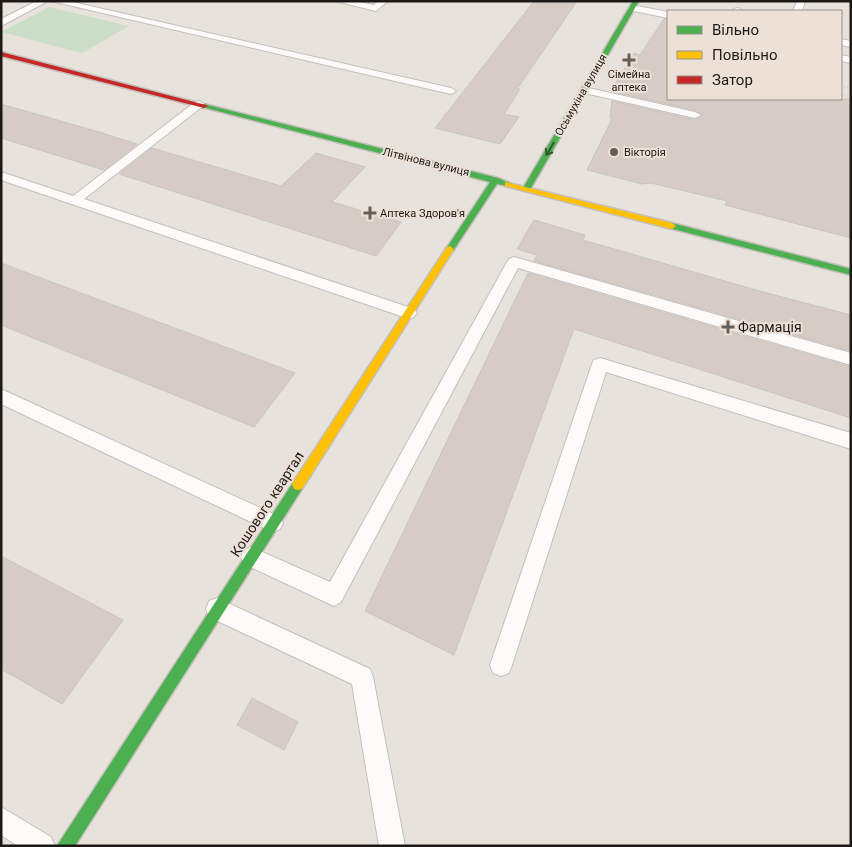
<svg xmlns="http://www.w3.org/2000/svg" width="852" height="847" font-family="Roboto,sans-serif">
	<rect width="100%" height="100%" fill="#e8e2dc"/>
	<path fill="#ccdec8" d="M 49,7 L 129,26 L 82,53 L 1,32 Z"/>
	<path fill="#d6cbc5" stroke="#c9c4c0" d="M 534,1 L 577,1 L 517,89 L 520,89 L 504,114 L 519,117 L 500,144 L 435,128 Z
		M 664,19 L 668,20 L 668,99 L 851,99 L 851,238 L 725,205 L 727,201 L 651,183 L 642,184 L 587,170 L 612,119 L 610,118 L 612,101 L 695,120 L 703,116 L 695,110 L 613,92 L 614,86 L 634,53 L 640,55 Z
		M 1,104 L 99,132 L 137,144 L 104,170 L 1,138 Z
		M 152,148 L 281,186 L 316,153 L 365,167 L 332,202 L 401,222 L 376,256 L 119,174 Z
		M 534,220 L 585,235 L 583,240 L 763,292 L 851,315 L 851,351 L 534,261 L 537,255 L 517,249 Z
		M 1,263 L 295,373 L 254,427 L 1,325 Z
		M 528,273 L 851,367 L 851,418 L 574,329 L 454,655 L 365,611 Z
		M 1,556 L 123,620 L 62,704 L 1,669 Z
		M 252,698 L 298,722 L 284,750 L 237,725 Z"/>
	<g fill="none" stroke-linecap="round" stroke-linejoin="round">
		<g stroke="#c4bfbb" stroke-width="2">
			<path id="lane" d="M 37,1 L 48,1 L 1,26 L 1,19 Z
				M 51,1 L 68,1 L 451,88 L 456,91 L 451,94 Z
				M 335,1 L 354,1 L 374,5 L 378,1 L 388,1 L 376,11 Z
				M 797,1 L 805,1 L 802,11 L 793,11 Z
				M 632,5 L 668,12 L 668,18 L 629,10 L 628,8 Z
				M 738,8 L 743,11 L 732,11 L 734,9 Z
				M 841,39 L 851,41 L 851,47 L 841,45 Z
				M 841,55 L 851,57 L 851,63 L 841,61 Z
				M 584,87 L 695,112 L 701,115 L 695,118 L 580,92 L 579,90 Z
				M 199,101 L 204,104 L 203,106 L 84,199 L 414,309 L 417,313 L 414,317 L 409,319 L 404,317 L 1,180 L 1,172 L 73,196 L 195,102 Z
				M 514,257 L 851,353 L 851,365 L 518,268 L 341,602 L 334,606 L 244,564 L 241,557 L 244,550 L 251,547 L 330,582 L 507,262 L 509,259 Z
				M 600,358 L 851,433 L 851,449 L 606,372 L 512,665 L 509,673 L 501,676 L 493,673 L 490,665 L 592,364 L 594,360 Z
				M 1,389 L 280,517 L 283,523 L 280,529 L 273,532 L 266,529 L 1,404 Z
				M 217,598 L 370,669 L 373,677 L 405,846 L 379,846 L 352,684 L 209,617 L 206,609 L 209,601 Z
				M 1,807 L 51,837 L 55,846 L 18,846 L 1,835 Z"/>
		</g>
		<g stroke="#c4bfbb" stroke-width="3">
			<path id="fast" d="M 633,1 L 639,1 L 531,188 L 524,190 L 523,188 Z
				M 204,104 L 498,178 L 512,184 L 508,186 L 497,184 L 453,251 L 450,252 L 446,249 L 490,182 L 202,107 L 200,106 Z
				M 672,223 L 851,269 L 851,275 L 669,228 L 669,224 Z
				M 298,480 L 302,481 L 304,485 L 302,489 L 75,846 L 57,846 L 294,481 Z"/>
		</g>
		<g stroke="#c4bfbb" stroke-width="3">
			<path id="slow" d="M 505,182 L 672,223 L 676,226 L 672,229 L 505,186 Z
				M 450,246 L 454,249 L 302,489 L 298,490 L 294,489 L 292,485 L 294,481 L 447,247 Z"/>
		</g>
		<g stroke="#c4bfbb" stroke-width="3">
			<path id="jam" d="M 1,52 L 206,105 L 208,106 L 204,108 L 1,56 Z"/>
		</g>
		<path stroke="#d2d0ce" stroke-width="2" stroke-dasharray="1 2" stroke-linecap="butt" d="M 841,86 L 851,88
			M 841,95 L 851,97
			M 718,99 L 835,123
			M 810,99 L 837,104
			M 837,106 L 851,108
			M 835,118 L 851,121
			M 706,134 L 710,135"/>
		<path stroke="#d2d0ce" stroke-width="2.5" stroke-dasharray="2 3" stroke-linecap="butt" d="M 706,134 L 794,154 L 822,139
			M 798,152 L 844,179"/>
		<use href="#lane" fill="#fcfbfa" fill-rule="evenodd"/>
		<use href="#fast" fill="#4caf50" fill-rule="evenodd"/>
		<use href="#slow" fill="#ffc107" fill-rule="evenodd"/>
		<use href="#jam" fill="#c62828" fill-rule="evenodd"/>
	</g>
	<defs><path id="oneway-shaft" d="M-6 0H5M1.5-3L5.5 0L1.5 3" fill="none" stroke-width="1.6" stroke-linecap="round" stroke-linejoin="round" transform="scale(1.25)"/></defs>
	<use stroke="#325c30" href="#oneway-shaft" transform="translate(550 149) rotate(120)"/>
	<g fill="#645f5b" stroke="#ede1d7" stroke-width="2">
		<path d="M626.5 52.5h5v5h5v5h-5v5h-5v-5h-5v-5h5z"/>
		<circle cx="614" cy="152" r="5"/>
		<path d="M367.5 205.5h5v5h5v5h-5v5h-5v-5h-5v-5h5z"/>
		<path d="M725.5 319.5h5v5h5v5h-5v5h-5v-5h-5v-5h5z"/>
	</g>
	<g text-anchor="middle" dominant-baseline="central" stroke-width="4" stroke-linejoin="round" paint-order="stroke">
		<g font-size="11" fill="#1d1916" stroke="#ede1d7" text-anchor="start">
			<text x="629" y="74" text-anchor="middle">Сімейна<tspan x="629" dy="13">аптека</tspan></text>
			<text x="624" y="152">Вікторія</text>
			<text x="380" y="213">Аптека Здоров'я</text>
		</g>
		<g font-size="11" fill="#1d1916" stroke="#ede1d7">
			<text transform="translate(581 95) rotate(-60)">Осьмухіна вулиця</text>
			<text transform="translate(426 162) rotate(14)">Літвінова вулиця</text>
		</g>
		<g font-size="14" fill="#1d1916" stroke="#ede1d7" text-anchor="start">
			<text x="738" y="327">Фармація</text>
		</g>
		<g font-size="14" fill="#1d1916" stroke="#ede1d7">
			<text transform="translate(267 504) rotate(-57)">Кошового квартал</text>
		</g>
	</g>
	<rect width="852" height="847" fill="none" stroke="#1d1916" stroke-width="5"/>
	<rect x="667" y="10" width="175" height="90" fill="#ede1d7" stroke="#9a918a"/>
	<rect x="677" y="26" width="25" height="8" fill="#4caf50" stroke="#9a918a"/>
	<text x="712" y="35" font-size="15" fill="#1d1916">Вільно</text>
	<rect x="677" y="51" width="25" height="8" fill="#ffc107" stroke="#9a918a"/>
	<text x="712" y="60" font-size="15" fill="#1d1916">Повільно</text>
	<rect x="677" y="76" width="25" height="8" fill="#c62828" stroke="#9a918a"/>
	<text x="712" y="85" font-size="15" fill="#1d1916">Затор</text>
</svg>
